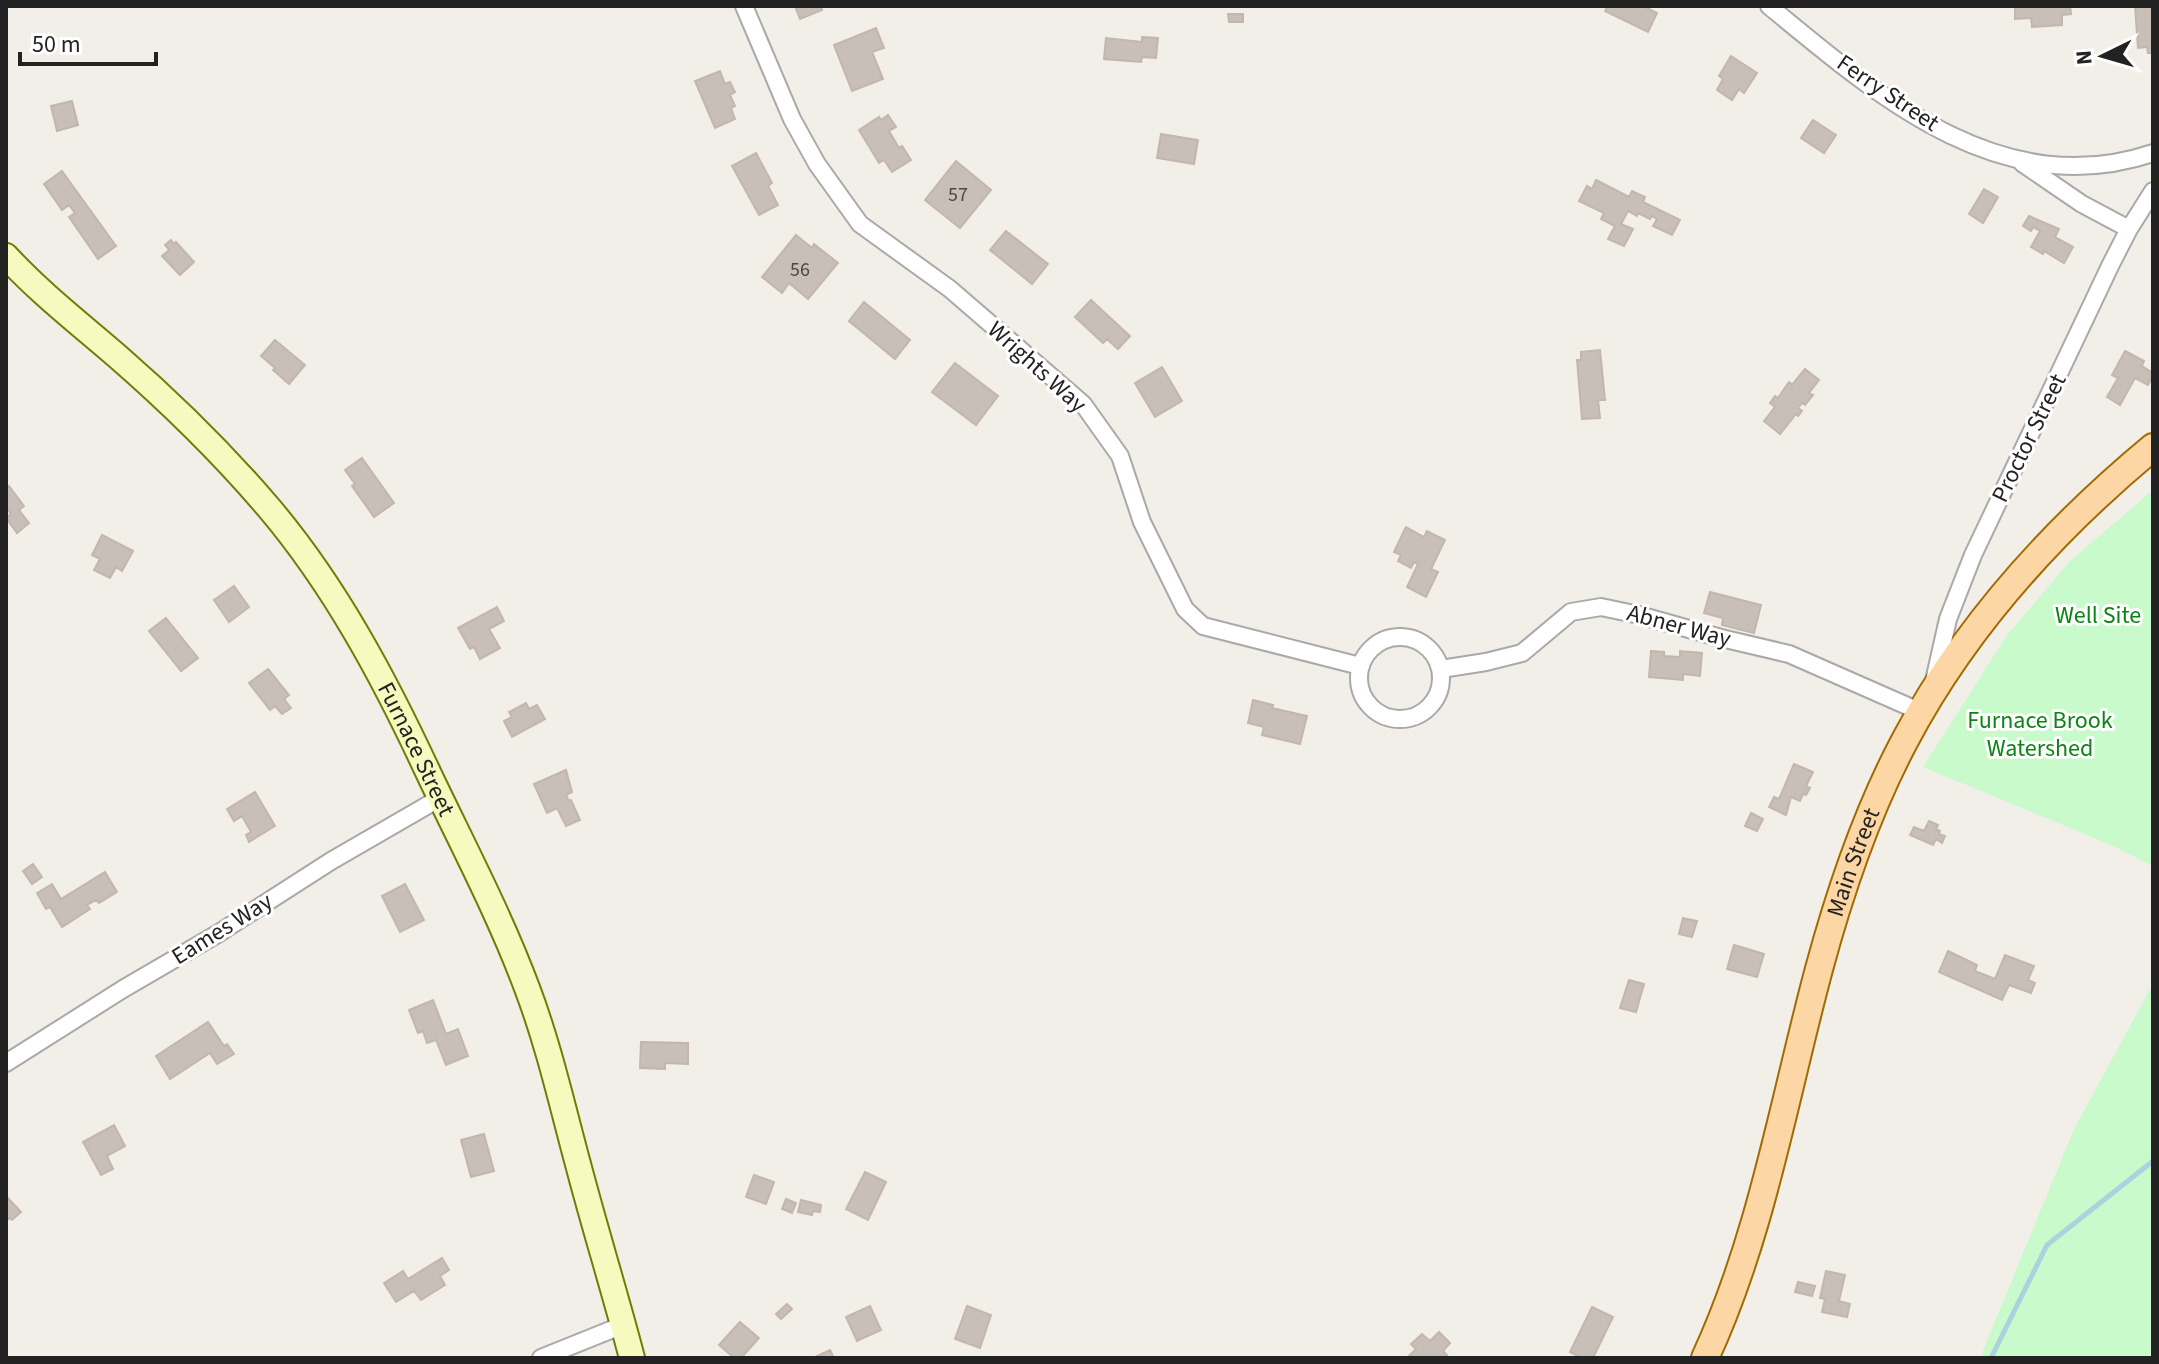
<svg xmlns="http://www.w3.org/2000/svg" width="2159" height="1364" font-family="'Source Sans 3',sans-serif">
	<rect width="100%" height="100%" fill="#f2efe9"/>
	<path fill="#c8facc" d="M 2153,490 L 2153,866 L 2111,845 L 1923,767 L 2007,635 L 2070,561 Z
		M 2153,984 L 2153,1358 L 1980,1358 L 2074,1129 Z"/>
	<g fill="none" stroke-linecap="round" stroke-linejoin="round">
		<path stroke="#aad3df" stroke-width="5" d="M 1991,1358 L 2047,1245 L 2153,1161"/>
	</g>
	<path fill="#c7bfb8" stroke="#c4b6ab" stroke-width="2" d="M 795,6 L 821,6 L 822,10 L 800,19 Z
		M 1608,6 L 1643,6 L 1657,13 L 1648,32 L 1605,11 Z
		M 2015,6 L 2070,6 L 2071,14 L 2062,15 L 2062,25 L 2032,27 L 2031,18 L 2015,19 Z
		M 2135,6 L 2153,6 L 2153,53 L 2148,53 L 2147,47 L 2138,48 Z
		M 1228,14 L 1243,14 L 1243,22 L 1229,22 Z
		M 876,28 L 884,48 L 872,52 L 883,79 L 852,91 L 834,45 Z
		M 1142,37 L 1158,38 L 1156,58 L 1142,57 L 1141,62 L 1104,59 L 1106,38 L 1142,42 Z
		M 1731,56 L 1757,73 L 1744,93 L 1739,89 L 1732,100 L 1717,90 L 1723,79 L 1719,76 Z
		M 720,71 L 725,84 L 730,82 L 735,92 L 730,95 L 735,106 L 731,108 L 735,119 L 715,128 L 695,81 Z
		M 72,101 L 78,125 L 57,131 L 51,106 Z
		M 888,115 L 896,127 L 889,131 L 899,148 L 902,146 L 911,160 L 892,172 L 884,160 L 879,163 L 859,130 L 879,117 L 881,120 Z
		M 1813,120 L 1836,135 L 1824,153 L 1801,138 Z
		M 1161,134 L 1198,140 L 1194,164 L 1157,158 Z
		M 756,153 L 772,183 L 768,186 L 778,205 L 759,215 L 732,166 Z
		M 956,161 L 991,190 L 960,228 L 925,200 Z
		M 62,171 L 116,246 L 98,259 L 69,217 L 75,213 L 69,205 L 62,210 L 44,184 Z
		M 1596,180 L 1629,197 L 1632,191 L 1645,197 L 1643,202 L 1680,220 L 1672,235 L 1653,226 L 1657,219 L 1652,216 L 1650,219 L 1638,213 L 1637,216 L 1628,211 L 1621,224 L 1633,229 L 1624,246 L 1608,239 L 1615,226 L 1601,219 L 1604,213 L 1579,201 L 1587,186 L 1592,189 Z
		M 1984,189 L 1998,197 L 1983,223 L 1969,214 Z
		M 2029,216 L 2059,229 L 2055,237 L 2073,247 L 2064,263 L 2044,251 L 2043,254 L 2031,247 L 2040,231 L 2033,227 L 2031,231 L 2023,226 Z
		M 1006,231 L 1048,264 L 1032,284 L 990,250 Z
		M 796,235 L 812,248 L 814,244 L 838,263 L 808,299 L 789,283 L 782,293 L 762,277 Z
		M 171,240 L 174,244 L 176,242 L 194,262 L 180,275 L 162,256 L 169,250 L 165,245 Z
		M 1091,300 L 1130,336 L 1118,349 L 1107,339 L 1103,343 L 1075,317 Z
		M 864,302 L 910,340 L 895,359 L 849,321 Z
		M 275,340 L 305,365 L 289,384 L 273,370 L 275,368 L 261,356 Z
		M 1600,350 L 1605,400 L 1598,400 L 1600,418 L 1582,419 L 1577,360 L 1581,360 L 1581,352 Z
		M 2125,351 L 2144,361 L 2142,366 L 2153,373 L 2153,376 L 2148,385 L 2135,378 L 2120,405 L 2107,397 L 2118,378 L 2112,375 Z
		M 955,363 L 998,396 L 976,425 L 932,392 Z
		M 1162,367 L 1182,401 L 1155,417 L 1135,383 Z
		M 1805,369 L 1819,380 L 1809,393 L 1813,395 L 1805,405 L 1802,403 L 1798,408 L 1802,411 L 1798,416 L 1796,414 L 1780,434 L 1764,421 L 1775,407 L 1770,403 L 1775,396 L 1778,398 L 1789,382 L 1792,385 Z
		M 362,458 L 394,503 L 374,517 L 352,486 L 355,484 L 345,470 Z
		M 9,486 L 24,506 L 19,510 L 29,523 L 17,533 L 6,518 L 11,514 L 6,507 L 6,489 Z
		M 1406,527 L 1424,537 L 1427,531 L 1445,540 L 1431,569 L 1438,572 L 1426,597 L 1407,587 L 1418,564 L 1414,562 L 1411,568 L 1398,561 L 1401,555 L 1394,552 Z
		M 102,535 L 133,551 L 122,571 L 116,567 L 110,578 L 94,570 L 100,559 L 92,555 Z
		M 234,586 L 249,607 L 229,622 L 214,600 Z
		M 1710,592 L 1761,605 L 1754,633 L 1722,625 L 1723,618 L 1704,613 Z
		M 497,607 L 504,621 L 489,629 L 500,648 L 480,659 L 474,647 L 470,649 L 458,628 Z
		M 166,618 L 198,658 L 181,671 L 149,631 Z
		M 1651,651 L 1664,652 L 1664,656 L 1680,657 L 1680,651 L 1702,653 L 1700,676 L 1683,674 L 1683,680 L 1649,677 Z
		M 268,669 L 289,695 L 284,699 L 291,708 L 282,714 L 275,706 L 270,710 L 249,683 Z
		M 1253,700 L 1273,705 L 1272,708 L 1307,716 L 1300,744 L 1262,735 L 1264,727 L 1248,723 Z
		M 526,703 L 529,709 L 537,705 L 545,719 L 512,737 L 504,721 L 512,717 L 509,712 Z
		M 1794,764 L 1813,772 L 1806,786 L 1810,788 L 1806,795 L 1803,794 L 1800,801 L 1791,797 L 1786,815 L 1769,807 L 1774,797 L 1779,799 Z
		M 566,770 L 572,792 L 566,795 L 569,801 L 571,800 L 580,820 L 566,826 L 557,808 L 547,813 L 534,784 Z
		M 255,792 L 275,826 L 249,842 L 246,835 L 251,832 L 242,816 L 234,821 L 227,809 Z
		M 1751,813 L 1763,819 L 1757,831 L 1745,826 Z
		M 1929,821 L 1938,825 L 1936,829 L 1940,831 L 1939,834 L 1945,836 L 1942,843 L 1936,839 L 1933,845 L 1910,835 L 1914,827 L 1924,831 Z
		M 33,864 L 42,877 L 32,884 L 23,871 Z
		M 105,872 L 117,892 L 99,903 L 96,900 L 87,905 L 90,909 L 62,927 L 50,907 L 46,909 L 37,893 L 52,884 L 61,899 Z
		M 405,884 L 424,920 L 400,932 L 382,896 Z
		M 1683,918 L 1697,921 L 1692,937 L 1679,934 Z
		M 1734,945 L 1764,954 L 1757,977 L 1727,969 Z
		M 1948,951 L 1977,965 L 1975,971 L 1995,979 L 2005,955 L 2034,966 L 2028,980 L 2035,983 L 2031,993 L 2009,985 L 2002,1000 L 1939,972 Z
		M 1629,980 L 1644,984 L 1636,1012 L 1620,1008 Z
		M 433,1000 L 446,1034 L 458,1029 L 468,1056 L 446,1065 L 436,1040 L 427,1043 L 423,1031 L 418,1033 L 409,1010 Z
		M 208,1022 L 224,1046 L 227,1044 L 234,1054 L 217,1064 L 210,1053 L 170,1079 L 156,1056 Z
		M 641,1042 L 688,1043 L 688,1064 L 665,1063 L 665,1069 L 640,1068 Z
		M 114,1125 L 125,1146 L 107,1156 L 113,1169 L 101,1175 L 83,1142 Z
		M 484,1134 L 494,1171 L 471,1177 L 461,1140 Z
		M 865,1172 L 886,1182 L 868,1220 L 846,1209 Z
		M 754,1175 L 774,1182 L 766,1204 L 746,1197 Z
		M 6,1196 L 21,1212 L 12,1220 L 10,1218 L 6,1221 Z
		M 786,1199 L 796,1203 L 792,1213 L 782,1209 Z
		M 801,1200 L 821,1205 L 820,1212 L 813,1211 L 812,1215 L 798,1212 Z
		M 442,1258 L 449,1270 L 440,1276 L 445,1285 L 421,1300 L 414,1291 L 396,1302 L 384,1283 L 403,1271 L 408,1279 Z
		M 1826,1271 L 1845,1275 L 1839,1301 L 1850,1304 L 1847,1317 L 1822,1312 L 1825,1299 L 1820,1298 Z
		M 1798,1282 L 1815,1286 L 1812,1296 L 1795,1292 Z
		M 787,1304 L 792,1309 L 781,1319 L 776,1314 Z
		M 870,1306 L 881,1330 L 857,1341 L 846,1317 Z
		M 967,1306 L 991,1315 L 980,1348 L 955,1339 Z
		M 1592,1307 L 1613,1317 L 1593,1358 L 1582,1358 L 1570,1352 Z
		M 740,1322 L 759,1338 L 741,1358 L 734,1358 L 719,1345 Z
		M 1439,1332 L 1450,1343 L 1443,1351 L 1447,1355 L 1445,1358 L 1407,1358 L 1416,1349 L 1411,1344 L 1422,1334 L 1430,1341 Z
		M 830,1350 L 834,1358 L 813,1358 Z"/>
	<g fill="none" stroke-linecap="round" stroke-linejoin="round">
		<g stroke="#a9a9a9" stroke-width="20">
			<path id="minor" d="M 744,6 L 792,119 L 817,164 L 860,224 L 950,289 L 1083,404 L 1120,456 L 1142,522 L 1185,609 L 1203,626 L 1360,666
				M 1769,6 C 1878,96 2002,204 2153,153
				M 2022,163 L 2082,204 L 2129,229
				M1359 678a41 41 0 1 1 82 0a41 41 0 1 1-82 0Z
				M 1441,669 L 1486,662 L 1522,653 L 1571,612 L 1601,607 L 1639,615 L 1721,638 L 1789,654 L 1921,712
				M 1934,681 L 1948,619 L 1973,555 L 2111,264 L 2129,229 L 2153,191
				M 6,1063 L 123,989 L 219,933 L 331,861 L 440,798
				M 541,1358 L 623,1325"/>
		</g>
		<g stroke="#707d05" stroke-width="28">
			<g id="secondary">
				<path id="s1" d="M 6,256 C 40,293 80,324 117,356 C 171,403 223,454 269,508 C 335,586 384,678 427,770 C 461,842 499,913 527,988 C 549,1046 562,1105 578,1164 C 595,1229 615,1293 632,1358"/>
			</g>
		</g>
		<g stroke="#a06b00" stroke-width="30">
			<g id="primary">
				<path id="s2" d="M 1705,1358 C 1762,1235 1784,1099 1819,969 C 1840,891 1867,812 1904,742 C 1965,626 2053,530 2153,447"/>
			</g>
		</g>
		<use href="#minor" stroke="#fff" stroke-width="16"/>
		<use href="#secondary" stroke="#f7fabf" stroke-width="24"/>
		<use href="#primary" stroke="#fcd6a4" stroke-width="26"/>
	</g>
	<g text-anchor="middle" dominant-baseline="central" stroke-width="6" stroke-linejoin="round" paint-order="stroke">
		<g font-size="20" fill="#4b4948">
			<text x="958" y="195">57</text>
			<text x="800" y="270">56</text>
		</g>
		<g font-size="24" fill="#222" stroke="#fff">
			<text transform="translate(1888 93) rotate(34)">Ferry Street</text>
			<text transform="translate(1037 367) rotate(42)">Wrights Way</text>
			<text transform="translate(2029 438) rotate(-64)">Proctor Street</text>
			<text transform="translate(1679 626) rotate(15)">Abner Way</text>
			<text stroke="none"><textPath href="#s1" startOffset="648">Furnace Street</textPath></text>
			<text stroke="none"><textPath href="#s2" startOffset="518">Main Street</textPath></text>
			<text transform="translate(222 929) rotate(-32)">Eames Way</text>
		</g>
		<g font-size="24" fill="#0c8416" stroke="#fff">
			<text x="2098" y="615">Well Site</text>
			<text x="2040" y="720">Furnace Brook<tspan x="2040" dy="28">Watershed</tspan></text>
		</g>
	</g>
	<rect width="2159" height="1364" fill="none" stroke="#222222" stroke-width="16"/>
	<g transform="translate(2103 56) rotate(265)" stroke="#ffffff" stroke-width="6" paint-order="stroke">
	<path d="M0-6L14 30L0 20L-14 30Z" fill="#222222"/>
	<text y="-12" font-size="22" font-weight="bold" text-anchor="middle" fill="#222222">N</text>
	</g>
	<path d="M20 52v12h136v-12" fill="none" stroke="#222222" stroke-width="4"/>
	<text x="32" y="52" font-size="24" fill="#222222" stroke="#ffffff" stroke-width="6" paint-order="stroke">50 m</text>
</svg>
